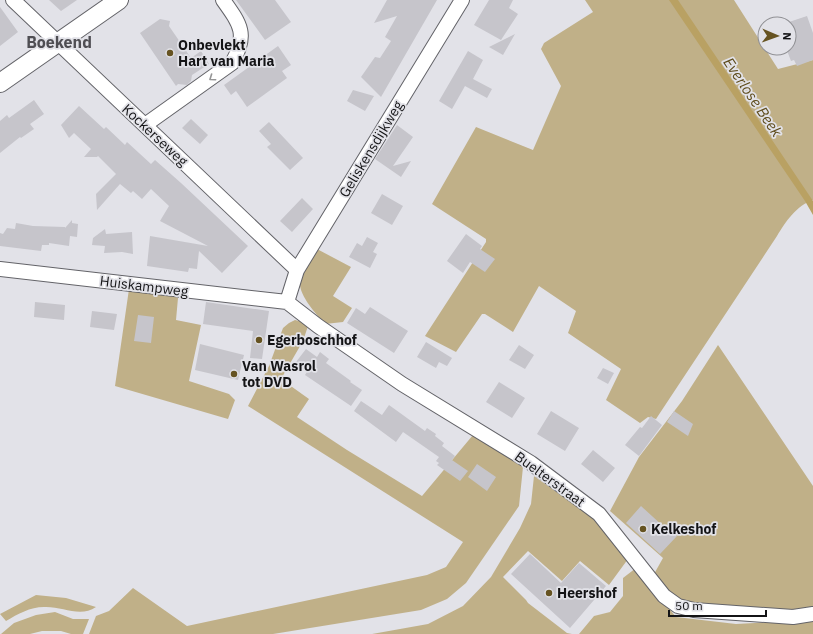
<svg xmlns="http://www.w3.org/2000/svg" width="813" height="634" font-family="'IBM Plex Sans',sans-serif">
	<rect width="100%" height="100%" fill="#e2e2e8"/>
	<path fill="#c0b088" d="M 585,0 L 734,0 L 778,69 L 813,60 L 813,200 C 797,205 785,222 777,236 L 656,419 L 648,417 L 640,423 L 606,400 L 621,369 L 568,333 L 576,311 L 539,286 L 513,332 L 485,314 L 482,314 L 456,352 L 425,336 L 486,242 L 486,239 L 432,204 L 476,127 L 533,150 L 561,86 L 541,49 L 544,43 L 593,12 Z
		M 317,249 L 351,267 L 333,296 L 352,308 L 343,322 L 325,324 C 316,314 297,294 300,279 C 303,269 311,258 317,249 Z
		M 129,289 L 161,292 L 178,298 L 176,320 L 201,325 L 189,381 L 229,394 L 235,400 L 228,419 L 115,386 Z
		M 295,320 L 302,322 L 308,326 L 303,341 L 281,379 L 309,399 L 297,417 L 347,450 L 422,496 L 473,435 L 523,467 L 519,506 L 466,583 L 447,599 L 421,610 L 273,634 L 89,634 L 96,616 L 109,611 L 133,588 L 187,626 L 427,575 L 446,567 L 463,542 L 248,406 L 269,366 L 283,328 L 289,323 Z
		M 718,345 L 813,486 L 813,607 L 769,612 L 694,605 L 679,601 L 663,588 L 654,574 L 663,558 L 610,511 L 639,457 L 682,401 Z
		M 534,476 L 591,516 L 628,559 L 609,585 L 580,561 L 562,581 L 528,551 L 503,577 L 526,600 L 528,603 L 567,633 L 572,634 L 372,634 L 428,624 L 463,606 L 491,577 L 520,528 L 531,504 Z
		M 636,568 L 676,617 L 736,624 L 813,620 L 813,634 L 579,634 L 594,616 L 610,612 L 623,596 L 623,578 Z
		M 36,595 L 66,598 L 96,607 C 80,618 62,606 44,607 C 30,607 18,614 6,621 L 0,614 Z
		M 55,612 L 73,619 L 89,619 L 83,634 L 71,634 L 61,631 L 42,631 L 30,634 L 1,634 L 14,623 L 36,615 Z"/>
	<path fill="#b9a163" d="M 669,0 L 678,0 L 811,198 L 813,201 L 813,215 L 805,201 Z"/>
	<path fill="#c6c5cb" d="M 49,0 L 77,0 L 61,11 Z
		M 236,0 L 275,0 L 291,22 L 265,40 Z
		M 387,0 L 437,0 L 381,97 L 361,77 L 375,57 L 380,58 L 391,41 L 385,37 L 397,16 L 374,23 Z
		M 489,0 L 513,0 L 509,8 L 518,14 L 501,40 L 474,25 Z
		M 0,7 L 18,32 L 0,46 Z
		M 807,16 L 813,33 L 813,60 L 797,66 L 794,60 L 791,61 L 786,48 L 789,48 L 789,22 Z
		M 160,19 L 170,21 L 169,26 L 191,58 L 201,51 L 209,64 L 192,75 L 191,81 L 187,85 L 178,84 L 176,86 L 140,33 Z
		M 515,34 L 503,55 L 489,47 Z
		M 278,46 L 291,65 L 282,71 L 287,78 L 247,107 L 236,91 L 231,95 L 224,85 Z
		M 468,51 L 483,60 L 473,79 L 492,89 L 487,98 L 465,86 L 452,109 L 439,101 Z
		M 353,90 L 374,96 L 365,111 L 347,101 Z
		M 34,100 L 44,114 L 30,124 L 34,129 L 21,138 L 20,137 L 0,153 L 0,121 L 7,115 L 9,118 Z
		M 79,106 L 104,129 L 106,127 L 125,145 L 127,142 L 151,164 L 155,160 L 181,183 L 248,246 L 222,273 L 199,251 L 197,269 L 189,268 L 188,272 L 147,266 L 150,236 L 208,246 L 160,221 L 169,206 L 151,189 L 142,199 L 133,191 L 131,193 L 120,184 L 97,210 L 96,194 L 116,174 L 98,156 L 97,157 L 84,157 L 91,149 L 74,133 L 69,138 L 61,125 Z
		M 191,119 L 208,135 L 200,144 L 182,128 Z
		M 269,122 L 303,158 L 290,170 L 267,147 L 271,144 L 259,131 Z
		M 397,125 L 413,137 L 393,166 L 411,161 L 401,177 L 375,159 Z
		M 382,194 L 403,206 L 392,225 L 371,213 Z
		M 302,198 L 313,209 L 292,232 L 280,221 Z
		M 72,220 L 72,223 L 78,224 L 77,237 L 70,236 L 69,246 L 49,243 L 49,245 L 42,245 L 41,251 L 0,246 L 0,233 L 3,234 L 7,228 L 15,229 L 16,223 L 33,226 L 65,227 L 65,228 Z
		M 105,229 L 106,234 L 132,232 L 133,254 L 122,252 L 104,253 L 105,246 L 92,245 L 93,238 Z
		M 466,234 L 482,246 L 480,249 L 495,259 L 485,272 L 470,262 L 463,273 L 447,261 Z
		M 367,237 L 378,243 L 373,252 L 377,254 L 370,268 L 349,257 L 357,243 L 362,246 Z
		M 35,302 L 65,305 L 64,320 L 34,317 Z
		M 206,302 L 269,311 L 262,359 L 250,358 L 253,331 L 203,324 Z
		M 370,307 L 408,331 L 394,353 L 347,323 L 356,308 L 365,314 Z
		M 92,311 L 117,314 L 114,330 L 90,327 Z
		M 138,315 L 154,317 L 151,343 L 134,341 Z
		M 426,342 L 452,358 L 447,366 L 439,362 L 436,368 L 417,357 Z
		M 200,344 L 244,355 L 238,380 L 195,370 Z
		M 519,345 L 534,355 L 525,369 L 509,360 Z
		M 306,349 L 317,357 L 320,352 L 329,359 L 326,363 L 351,381 L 350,382 L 362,390 L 351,406 L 305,375 L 308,370 L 296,362 Z
		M 603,368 L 614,373 L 608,384 L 597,378 Z
		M 499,382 L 525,398 L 512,418 L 486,402 Z
		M 361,401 L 382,415 L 389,405 L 425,431 L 427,428 L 436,434 L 435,436 L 444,443 L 442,446 L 455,456 L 452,460 L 468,471 L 460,481 L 437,465 L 439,463 L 436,461 L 439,457 L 403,432 L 396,442 L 354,411 Z
		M 551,411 L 579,428 L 565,451 L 537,434 Z
		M 674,411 L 693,424 L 688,436 L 667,422 Z
		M 651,416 L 662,425 L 639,456 L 625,445 L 640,427 L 642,428 Z
		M 593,450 L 615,468 L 603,482 L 581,464 Z
		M 477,464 L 496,477 L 487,491 L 468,477 Z
		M 641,506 L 664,527 L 665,526 L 677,536 L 660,554 L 626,523 Z
		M 530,554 L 561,583 L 579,563 L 606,586 L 570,628 L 511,574 Z"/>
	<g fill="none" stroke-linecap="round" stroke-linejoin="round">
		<g stroke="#636368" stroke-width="16">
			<path id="minor" d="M 13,0 L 297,270
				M 145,125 L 232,63 C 248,35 241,25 223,0
				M 0,269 L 287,302
				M 287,302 L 318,326 L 402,384 L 531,463 L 599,514 L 664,596 L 678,606 L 694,610 L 793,617 L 813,614
				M 287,302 L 297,270 L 462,0"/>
		</g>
		<g stroke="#636368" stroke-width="20">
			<path id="tertiary" d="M 0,83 L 119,0"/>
		</g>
		<use href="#minor" stroke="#fff" stroke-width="14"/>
		<use href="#tertiary" stroke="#fff" stroke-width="18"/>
	</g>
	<defs><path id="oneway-chevron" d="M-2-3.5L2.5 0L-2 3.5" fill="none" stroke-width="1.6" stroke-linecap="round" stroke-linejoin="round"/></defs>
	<use stroke="#959596" href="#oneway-chevron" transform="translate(212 78) rotate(145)"/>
	<g fill="#665321" stroke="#e2e2e8" stroke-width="1.5">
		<circle cx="170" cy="53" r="4"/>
		<circle cx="259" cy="340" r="4"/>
		<circle cx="234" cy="374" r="4"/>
		<circle cx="643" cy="529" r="4"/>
		<circle cx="549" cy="593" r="4"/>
	</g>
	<g text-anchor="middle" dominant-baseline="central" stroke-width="3.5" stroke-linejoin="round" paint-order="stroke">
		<g font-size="14" font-weight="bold" fill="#141416" stroke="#e2e2e8" text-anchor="start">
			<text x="178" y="45">Onbevlekt<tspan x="178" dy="16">Hart van Maria</tspan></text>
			<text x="267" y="340">Egerboschhof</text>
			<text x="242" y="366">Van Wasrol<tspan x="242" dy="16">tot DVD</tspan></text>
			<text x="651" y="529">Kelkeshof</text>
			<text x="557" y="593">Heershof</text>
		</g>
		<g font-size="14" fill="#141416" stroke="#e2e2e8">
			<text transform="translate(155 135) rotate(43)">Kockerseweg</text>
			<text transform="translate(371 149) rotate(-59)">Geliskensdijkweg</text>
			<text transform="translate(144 286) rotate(7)">Huiskampweg</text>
			<text transform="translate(550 479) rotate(36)">Buelterstraat</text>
		</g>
		<g font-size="15" font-style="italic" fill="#5e4c1c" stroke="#e2e2e8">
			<text transform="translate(753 97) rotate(56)">Everlose Beek</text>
		</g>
		<g font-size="16" font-weight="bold" fill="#4f4e53" stroke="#e2e2e8">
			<text x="59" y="42">Boekend</text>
		</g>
	</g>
	<g transform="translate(777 36) rotate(92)"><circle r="19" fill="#e2e2e8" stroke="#909094"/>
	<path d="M0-3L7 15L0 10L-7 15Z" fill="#665321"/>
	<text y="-6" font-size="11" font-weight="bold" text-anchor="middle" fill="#141416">N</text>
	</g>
	<path d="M669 610v6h97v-6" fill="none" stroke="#141416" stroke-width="2"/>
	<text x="675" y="610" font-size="12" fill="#141416" stroke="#e2e2e8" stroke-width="3" paint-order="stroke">50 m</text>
</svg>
